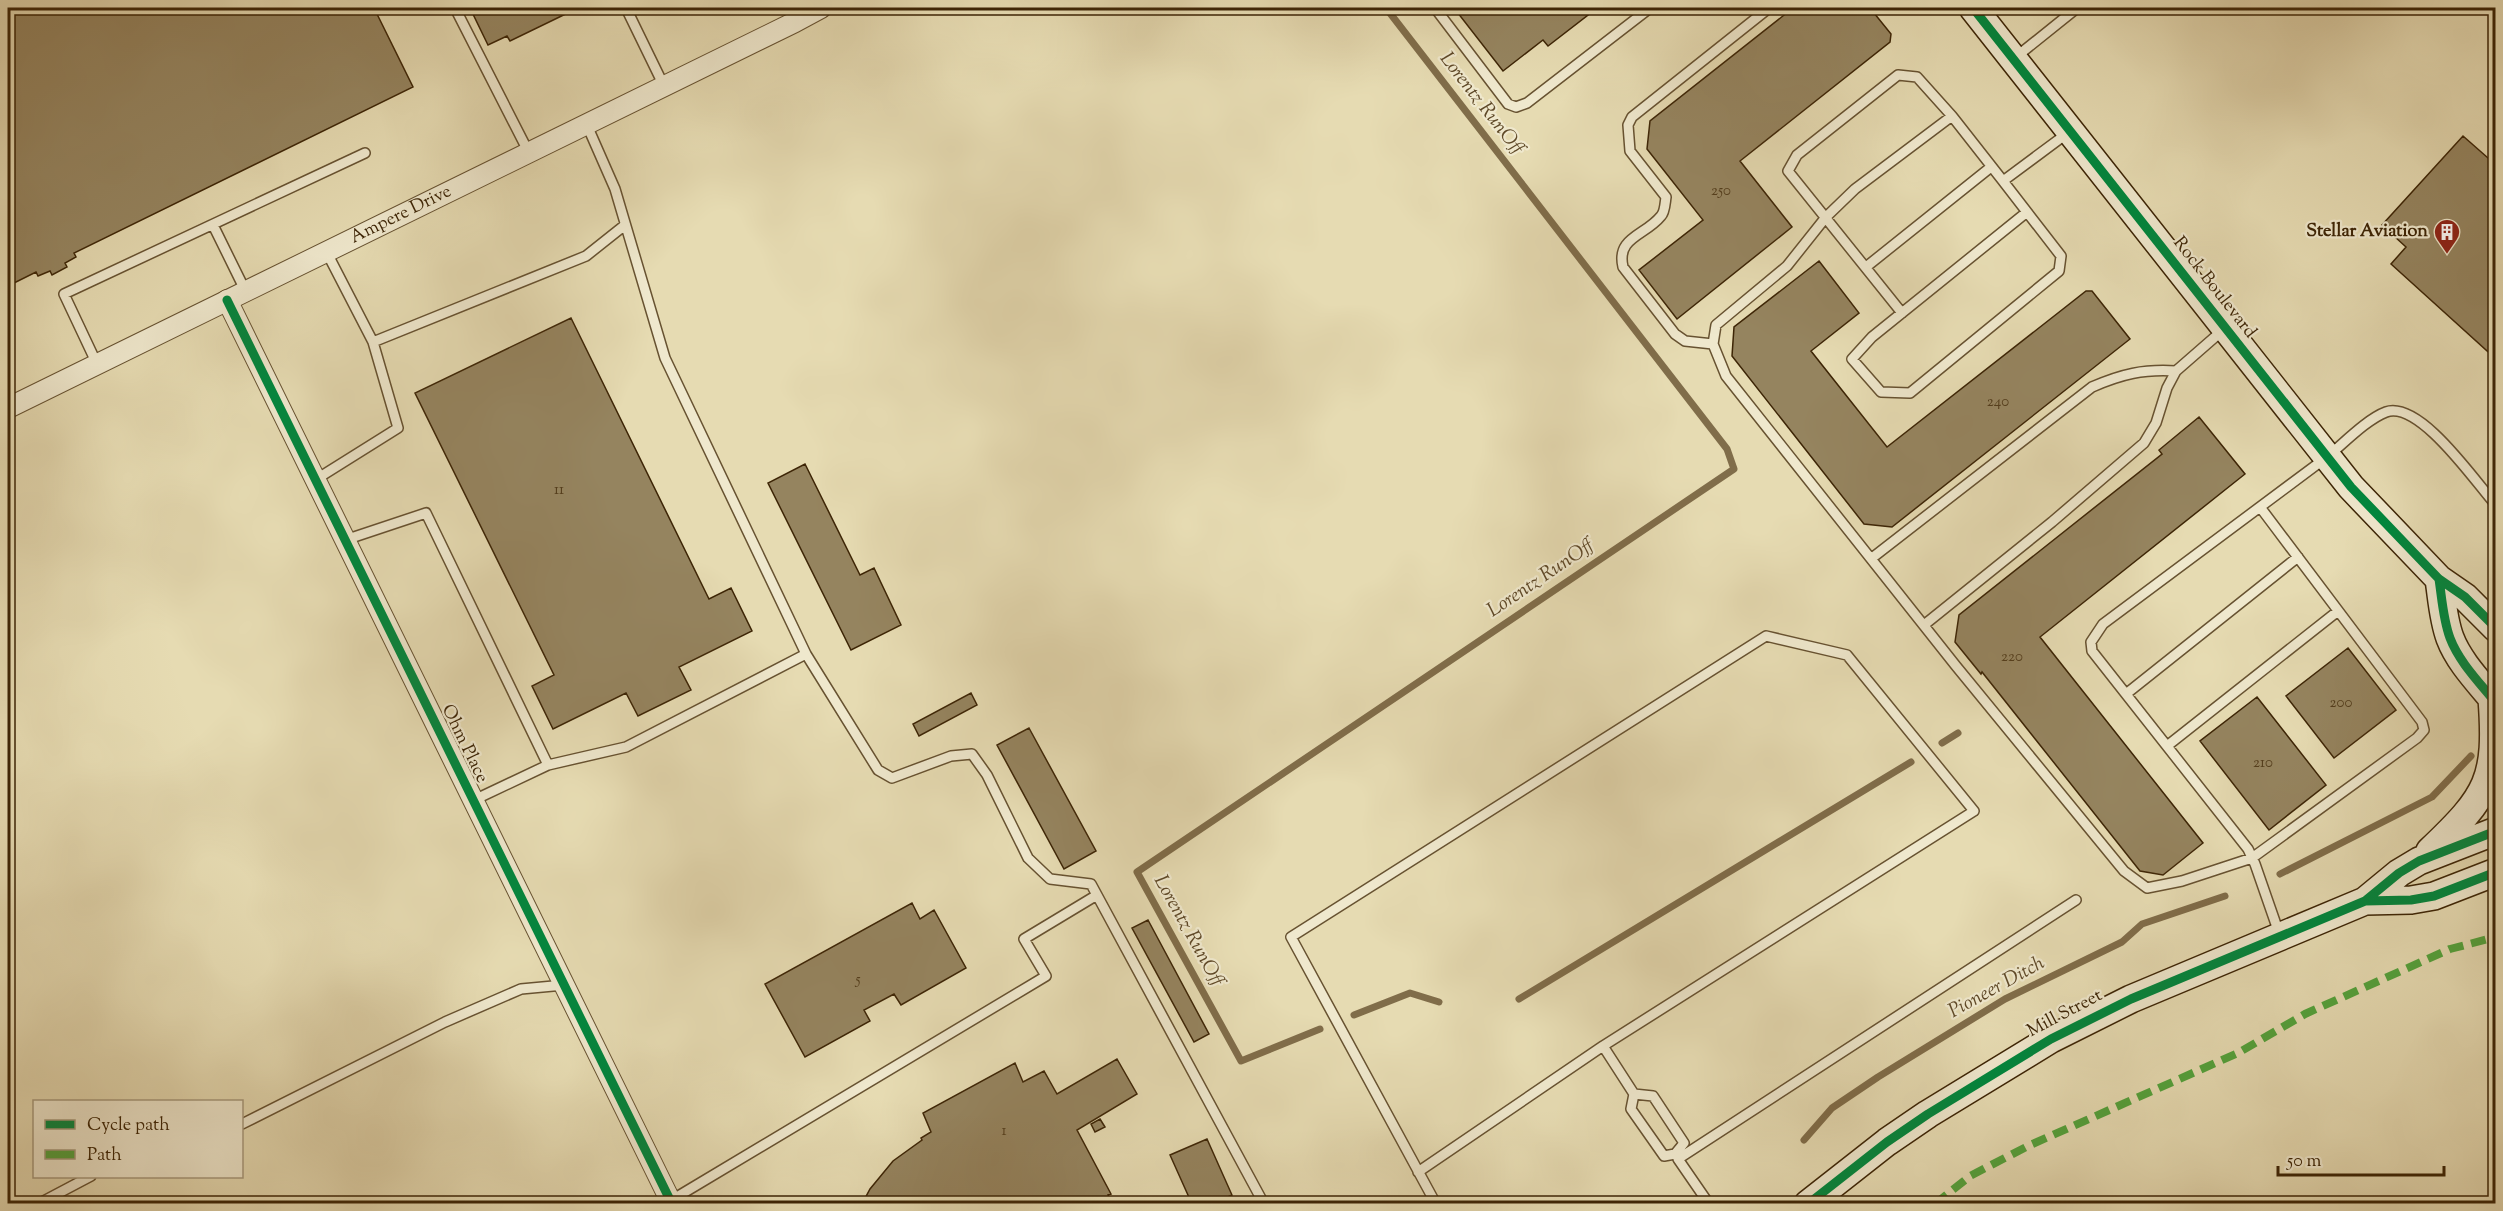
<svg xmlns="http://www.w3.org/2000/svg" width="2503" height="1211" font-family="'Sorts Mill Goudy',serif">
	<rect width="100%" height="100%" fill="#e6dbb2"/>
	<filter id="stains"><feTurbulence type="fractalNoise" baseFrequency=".00333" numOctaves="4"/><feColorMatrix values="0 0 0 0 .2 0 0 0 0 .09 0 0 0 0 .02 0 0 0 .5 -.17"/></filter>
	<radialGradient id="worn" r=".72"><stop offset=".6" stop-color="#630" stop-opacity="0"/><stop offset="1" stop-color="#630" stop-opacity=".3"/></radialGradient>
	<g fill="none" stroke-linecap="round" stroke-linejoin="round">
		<path stroke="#806d4a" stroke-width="7" d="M 1942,743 L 1958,733
			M 2280,874 L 2432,797 L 2471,756
			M 1519,999 L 1911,762
			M 1354,1015 L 1410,993 L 1439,1002
			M 1320,1029 L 1241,1061 L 1137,872 L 1734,469 L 1727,449 L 1386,8
			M 1804,1140 L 1832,1108 L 1878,1077 L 2005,999 L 2122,942 L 2142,924 L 2225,896"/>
	</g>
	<path fill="#95845f" stroke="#3d2506" stroke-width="1.5" d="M 23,8 L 374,8 L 413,87 L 74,253 L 76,257 L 65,263 L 67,267 L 52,275 L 50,271 L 38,276 L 36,272 L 8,286 L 8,15 Z
		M 470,8 L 578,8 L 510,41 L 507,36 L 488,45 Z
		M 1454,8 L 1583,8 L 1588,15 L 1548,46 L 1543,40 L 1503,71 Z
		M 1793,8 L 1870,8 L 1891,34 L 1890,42 L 1740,161 L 1792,227 L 1677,319 L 1639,270 L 1703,220 L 1647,149 L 1650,121 Z
		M 2463,136 L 2496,165 L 2496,359 L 2391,264 L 2406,247 L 2382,225 Z
		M 1819,261 L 1859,313 L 1811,351 L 1887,447 L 2086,291 L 2092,291 L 2130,339 L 1892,527 L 1864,524 L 1732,356 L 1734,327 Z
		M 571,318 L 709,599 L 731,588 L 752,631 L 679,667 L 691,690 L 638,716 L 626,693 L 553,729 L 532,686 L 554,675 L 415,393 Z
		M 2199,417 L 2245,474 L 2040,637 L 2203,843 L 2163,875 L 2140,871 L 1982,672 L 1981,674 L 1955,642 L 1959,615 L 2162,454 L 2159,450 Z
		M 805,464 L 860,575 L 874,568 L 901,625 L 851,650 L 768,483 Z
		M 2348,648 L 2396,710 L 2334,758 L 2286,696 Z
		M 971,693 L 977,705 L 919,736 L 913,724 Z
		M 2257,697 L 2326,785 L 2269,830 L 2200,741 Z
		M 1029,728 L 1096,851 L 1064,869 L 997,745 Z
		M 912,903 L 920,919 L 934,910 L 966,968 L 901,1005 L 894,994 L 864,1010 L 870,1021 L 805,1057 L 765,984 Z
		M 1148,920 L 1209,1034 L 1194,1042 L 1132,928 Z
		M 1117,1059 L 1137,1094 L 1077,1130 L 1111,1194 L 1108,1195 L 1113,1204 L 862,1204 L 870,1189 L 893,1161 L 922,1140 L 921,1138 L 931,1132 L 923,1113 L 1015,1063 L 1023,1082 L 1044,1071 L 1057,1094 Z
		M 1100,1119 L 1105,1127 L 1095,1132 L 1091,1124 Z
		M 1207,1139 L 1232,1195 L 1212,1204 L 1192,1204 L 1170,1155 Z"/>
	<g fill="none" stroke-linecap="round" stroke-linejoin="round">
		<g stroke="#675231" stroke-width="12">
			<path id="service" d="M 455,8 L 528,151
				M 626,8 L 664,86
				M 1435,8 L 1508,104 L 1516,107 L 1527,103 L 1650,8
				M 2016,57 L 2077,8
				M 2069,132 L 2003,181 L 1952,116 L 1855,189 L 1826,217 L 1787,266 L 1716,325 L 1713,344 L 1726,376 L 1956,666 L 2124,871 L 2147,888 L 2182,881 L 2252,858 L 2417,738 L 2424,730 L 2422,722 L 2260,507
				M 2003,181 L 2061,256 L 2059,271 L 1910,393 L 1881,392 L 1852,359 L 1872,337 L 2027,212
				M 213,225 L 245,290
				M 1866,267 L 1991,167
				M 1902,313 L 1788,171 L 1797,155 L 1898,75 L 1917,77 L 1952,116
				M 373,342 L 586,256 L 625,225
				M 1713,344 L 1685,341 L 1675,334 L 1623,267 C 1616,237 1645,236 1661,216 C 1665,212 1665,203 1666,197 L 1630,151 L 1628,125 L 1632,117 L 1769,8
				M 97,364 L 64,294 L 365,153
				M 315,480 L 398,428 L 373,342 L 326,251
				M 345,540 L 426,513 L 548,765 L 474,800
				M 1872,558 L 2092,387 C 2122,374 2143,369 2176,371
				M 1924,625 L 2052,522 L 2144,443 L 2156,423 L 2167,388 L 2176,371 L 2223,330
				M 806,654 L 878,770 L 892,778 L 951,756 L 972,754 L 987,775 L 1028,858 L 1050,879 L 1091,884 L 1264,1204
				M 2126,694 L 2298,557
				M 2167,746 L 2338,611
				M 548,765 L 626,747 L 806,654 L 665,358 L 615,189 L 586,123
				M 2279,933 L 2255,864 L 2248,849 L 2092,651 L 2091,642 L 2103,624 L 2327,457 C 2343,444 2367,419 2386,412 C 2420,400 2476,483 2496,505
				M 1634,1094 L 1653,1096 L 1684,1143 L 1675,1154 L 1664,1156 L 1631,1109 Z
				M 242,1124 L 445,1022 L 521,989 L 564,985
				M 1418,1172 L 1603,1046
				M 670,1201 L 1046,976 L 1024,939 L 1097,895
				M 38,1204 L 91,1176
				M 1436,1204 L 1291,937 L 1766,636 L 1847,655 L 1974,811 L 1603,1046 L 1634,1094
				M 1709,1204 L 1678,1159 L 2076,900"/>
		</g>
		<g stroke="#675231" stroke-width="22">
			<g id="minor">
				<path d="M 227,300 L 672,1204"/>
				<path id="s1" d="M 8,408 L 795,22 L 821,8"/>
			</g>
		</g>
		<g stroke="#3d2506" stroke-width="30">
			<path id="secondary" d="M 1973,8 L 2351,487 L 2439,579 L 2465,597 L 2496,628
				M 2439,579 C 2442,599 2443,619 2450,638 C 2459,662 2480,683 2496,703
				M 2430,851 C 2489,795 2498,779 2492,698
				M 2365,901 L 2411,900 L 2434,896 L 2496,872
				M 1808,1204 L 1887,1142 L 1928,1114 L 2051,1039 L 2131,999 L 2365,901 L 2399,873 L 2419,861 L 2496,831"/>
		</g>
		<use href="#service" stroke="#efe8cd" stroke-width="9"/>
		<use href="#minor" stroke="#efe8cd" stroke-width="20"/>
		<use href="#secondary" stroke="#efe8cd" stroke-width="27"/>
		<path stroke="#54a33d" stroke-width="8" stroke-dasharray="15 8" stroke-linecap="butt" d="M 1935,1204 L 1970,1176 L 2028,1146 L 2238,1053 L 2305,1014 L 2450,949 L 2496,937"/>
		<g stroke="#efe8cd" stroke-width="13">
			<path id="cycleway" d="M 1973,8 L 2351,487 L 2439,579 L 2465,597 L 2496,628
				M 227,300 L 672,1204
				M 2439,579 C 2442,599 2443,619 2450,638 C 2459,662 2480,683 2496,703
				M 2365,901 L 2411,900 L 2434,896 L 2496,872
				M 1808,1204 L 1887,1142 L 1928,1114 L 2051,1039 L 2131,999 L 2365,901 L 2399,873 L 2419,861 L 2496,831"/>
		</g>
		<use href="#cycleway" stroke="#00873e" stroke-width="9"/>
	</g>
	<defs>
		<g id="building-pin" transform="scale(1.35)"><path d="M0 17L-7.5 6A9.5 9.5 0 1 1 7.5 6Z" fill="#8f2418" stroke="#efe8cd"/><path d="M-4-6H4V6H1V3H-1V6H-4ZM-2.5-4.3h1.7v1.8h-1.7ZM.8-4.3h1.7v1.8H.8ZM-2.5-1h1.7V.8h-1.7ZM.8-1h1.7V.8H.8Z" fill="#fff"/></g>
	</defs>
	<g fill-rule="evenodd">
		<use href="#building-pin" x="2447" y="232"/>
	</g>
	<g text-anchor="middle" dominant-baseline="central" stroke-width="4.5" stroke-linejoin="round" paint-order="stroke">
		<g font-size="15" fill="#533d1c">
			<text x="1721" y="191">250</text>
			<text x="1998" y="402">240</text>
			<text x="559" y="490">11</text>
			<text x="2012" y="657">220</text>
			<text x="2341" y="703">200</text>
			<text x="2263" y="763">210</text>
			<text x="858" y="980">5</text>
			<text x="1004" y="1131">1</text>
		</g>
		<g font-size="18" fill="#3d2506" stroke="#efe8cd">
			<text stroke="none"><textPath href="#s1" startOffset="438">Ampere Drive</textPath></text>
			<text transform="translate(2214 288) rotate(52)">Rock Boulevard</text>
			<text transform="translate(464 744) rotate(64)">Ohm Place</text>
			<text transform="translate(2065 1014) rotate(-28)">Mill Street</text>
		</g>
		<g font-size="18" font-weight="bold" fill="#3d2506" stroke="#efe8cd" text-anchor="end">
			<text x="2428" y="232">Stellar Aviation</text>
		</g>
		<g font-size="20" font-style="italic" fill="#5f4928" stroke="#efe8cd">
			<text transform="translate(1481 104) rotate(52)">Lorentz RunOff</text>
			<text transform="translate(1541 579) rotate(-34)">Lorentz RunOff</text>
			<text transform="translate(1188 931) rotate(61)">Lorentz RunOff</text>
			<text transform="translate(1997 988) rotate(-29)">Pioneer Ditch</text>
		</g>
	</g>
	<rect width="2503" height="1211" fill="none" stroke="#e6dbb2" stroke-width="30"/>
	<rect x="9" y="9" width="2485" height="1193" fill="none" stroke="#3d2506" stroke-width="3"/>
	<rect x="15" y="15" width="2473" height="1181" fill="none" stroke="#3d2506" stroke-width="1.5"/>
	<rect x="33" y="1100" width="210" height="78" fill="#efe8cd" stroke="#a89a7d" stroke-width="1.5"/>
	<rect x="45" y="1120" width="30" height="9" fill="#00873e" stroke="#a89a7d" stroke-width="1.5"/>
	<text x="87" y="1130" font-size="18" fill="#3d2506">Cycle path</text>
	<rect x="45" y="1150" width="30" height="9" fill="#54a33d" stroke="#a89a7d" stroke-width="1.5"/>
	<text x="87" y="1160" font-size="18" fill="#3d2506">Path</text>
	<path d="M2278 1166v9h166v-9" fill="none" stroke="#3d2506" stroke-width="3"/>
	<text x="2287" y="1166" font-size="18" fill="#3d2506" stroke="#efe8cd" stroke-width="4.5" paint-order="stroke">50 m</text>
	<rect width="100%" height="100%" filter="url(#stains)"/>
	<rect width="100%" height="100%" fill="url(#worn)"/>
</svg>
